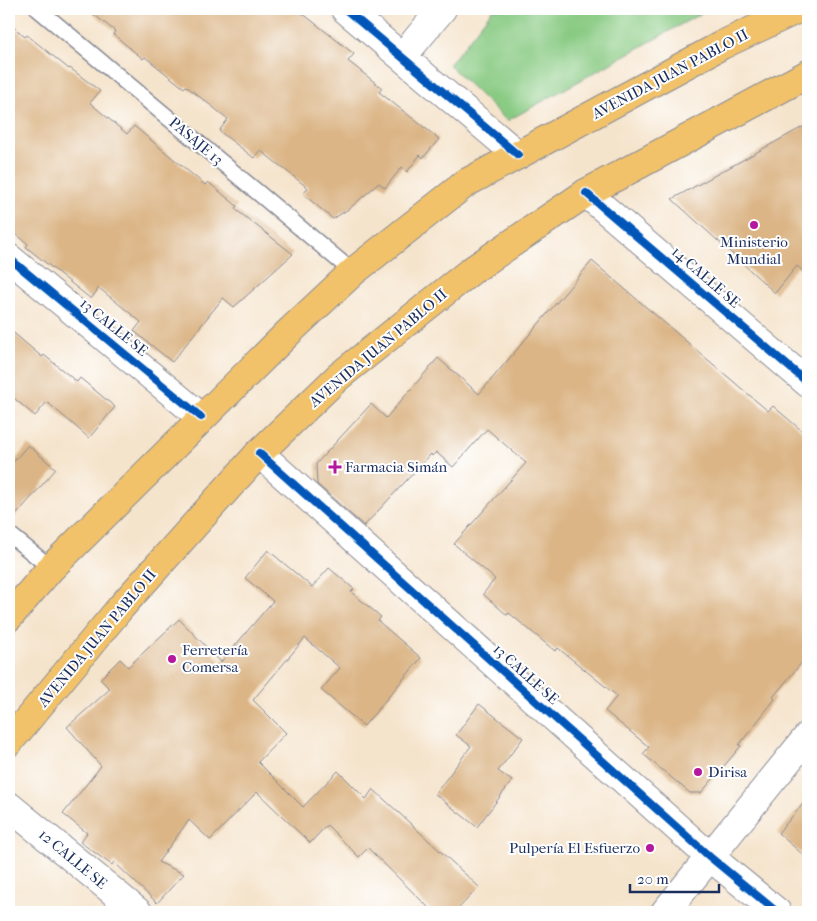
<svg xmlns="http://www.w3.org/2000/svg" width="817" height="921" font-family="'IM FELL French Canon',serif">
	<rect width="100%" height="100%" fill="#fff"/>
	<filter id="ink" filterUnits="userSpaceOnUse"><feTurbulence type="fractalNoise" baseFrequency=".02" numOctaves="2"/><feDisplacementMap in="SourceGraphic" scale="10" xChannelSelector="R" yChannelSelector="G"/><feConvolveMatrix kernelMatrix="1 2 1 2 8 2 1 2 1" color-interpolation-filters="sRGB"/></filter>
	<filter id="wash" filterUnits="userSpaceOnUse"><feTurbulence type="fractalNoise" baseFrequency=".0096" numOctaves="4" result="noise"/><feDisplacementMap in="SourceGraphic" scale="20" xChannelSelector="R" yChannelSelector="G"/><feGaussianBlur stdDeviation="1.12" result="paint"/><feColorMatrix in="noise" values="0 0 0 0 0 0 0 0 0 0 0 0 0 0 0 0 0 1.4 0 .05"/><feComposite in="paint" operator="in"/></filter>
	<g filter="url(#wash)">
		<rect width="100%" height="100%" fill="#f5e4cc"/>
		<path fill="#88ca82" stroke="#527c70" d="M 493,9 L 709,9 L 507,121 L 449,65 Z"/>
		<g id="blocks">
			<path fill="#dbb586" d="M 87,9 L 297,9 L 354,54 L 348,61 L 382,88 L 379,92 L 439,139 L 423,158 L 420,155 L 407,172 L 402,167 L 385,188 L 379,183 L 350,208 L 333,219 L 303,194 L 308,188 L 260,150 L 254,158 L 219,131 L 228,119 L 186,86 L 184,88 L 145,57 L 143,59 L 113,34 L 115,31 Z
				M 9,23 L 25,37 L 27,35 L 69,69 L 70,68 L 100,91 L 90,103 L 127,134 L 134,126 L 205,185 L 208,182 L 237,206 L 235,209 L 293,254 L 234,307 L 223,298 L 172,362 L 134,331 L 141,322 L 99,288 L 91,299 L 26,247 L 28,244 L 9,228 Z
				M 808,124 L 808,275 L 797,266 L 775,293 L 672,199 Z
				M 592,261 L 768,411 L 773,406 L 808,436 L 808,655 L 773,697 L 775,699 L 739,745 L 741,746 L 701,793 L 690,793 L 643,754 L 649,747 L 605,711 L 617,696 L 558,648 L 555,651 L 509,613 L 507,615 L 483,594 L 495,579 L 454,544 L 526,463 L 487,429 L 453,467 L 436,452 L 432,456 L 431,454 L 364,526 L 317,484 L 316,464 L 371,404 L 386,418 L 438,358 L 479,394 Z
				M 9,329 L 42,357 L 44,355 L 77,382 L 80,378 L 115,407 L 89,438 L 47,402 L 35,416 L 9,394 Z
				M 28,445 L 56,469 L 9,523 L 9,467 Z
				M 268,550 L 312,587 L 329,568 L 354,589 L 351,592 L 381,617 L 378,621 L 421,658 L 364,726 L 321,690 L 340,668 L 305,638 L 253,700 L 286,733 L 258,762 L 303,807 L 338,771 L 366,799 L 373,789 L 479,887 L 455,912 L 433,912 L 368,848 L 359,857 L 327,825 L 310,843 L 257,792 L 210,840 L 189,820 L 158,862 L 184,874 L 157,903 L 114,862 L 112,865 L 80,842 L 87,833 L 63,814 L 101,766 L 67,727 L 110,689 L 100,679 L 120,659 L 128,667 L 179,619 L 221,662 L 273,601 L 245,578 Z
				M 479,704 L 523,738 L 498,771 L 512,781 L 477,827 L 435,794 L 471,746 L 456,735 Z
				M 808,798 L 808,859 L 778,833 Z"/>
		</g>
	</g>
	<g filter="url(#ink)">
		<use href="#blocks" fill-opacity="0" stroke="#888a95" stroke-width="1"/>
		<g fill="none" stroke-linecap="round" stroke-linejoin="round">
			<g stroke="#888a95" stroke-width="18">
				<path id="service" d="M 38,9 L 353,272
					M 9,534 L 51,568"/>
			</g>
			<g stroke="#888a95" stroke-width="30">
				<path id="minor" d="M 345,9 L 518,155
					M 402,57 L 442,9
					M 586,193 L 808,383
					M 9,258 L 201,417
					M 9,806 L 138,912
					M 665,912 L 808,736"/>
			</g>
			<g stroke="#888a95" stroke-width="30">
				<path id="tertiary" d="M 259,453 L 710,857 L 777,912"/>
			</g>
			<g stroke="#888a95" stroke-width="30">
				<path id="trunk" d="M 9,617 L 51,568 L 289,332 L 353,272 L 466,183 L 722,45 L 798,9
					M 9,742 L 121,607 L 259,453 L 338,377 L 471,271 L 586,193 L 808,74"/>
			</g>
			<use href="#service" stroke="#fff" stroke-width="15"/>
			<use href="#minor" stroke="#fff" stroke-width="28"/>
			<use href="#tertiary" stroke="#fff" stroke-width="28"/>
			<use href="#trunk" stroke="#f2c26a" stroke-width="28"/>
			<g stroke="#fff" stroke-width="11">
				<path id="cycleway" d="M 345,9 L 518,155
					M 586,193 L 808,383
					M 9,258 L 201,417
					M 259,453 L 710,857 L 777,912"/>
			</g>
			<use href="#cycleway" stroke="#0057b8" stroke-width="8"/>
		</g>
	</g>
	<g fill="#b5179e" stroke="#fff" stroke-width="2">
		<circle cx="754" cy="225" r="5"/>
		<path d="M332.5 459.5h5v5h5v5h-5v5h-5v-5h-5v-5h5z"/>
		<circle cx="172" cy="659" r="5"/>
		<circle cx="698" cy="772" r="5"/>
		<circle cx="650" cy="848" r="5"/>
	</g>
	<g text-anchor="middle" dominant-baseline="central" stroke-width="4" stroke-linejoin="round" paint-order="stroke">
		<g font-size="15" fill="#1b2f5e" stroke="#fff">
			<text transform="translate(670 74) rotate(-28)">AVENIDA JUAN PABLO II</text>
			<text transform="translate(196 141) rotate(40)">PASAJE 13</text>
			<text transform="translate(706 277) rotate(41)">14 CALLE SE</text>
			<text transform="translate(114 327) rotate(39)">13 CALLE SE</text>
			<text transform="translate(378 348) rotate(-40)">AVENIDA JUAN PABLO II</text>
			<text transform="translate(97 638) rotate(-50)">AVENIDA JUAN PABLO II</text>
			<text transform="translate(526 674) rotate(42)">13 CALLE SE</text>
			<text transform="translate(73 859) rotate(40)">12 CALLE SE</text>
		</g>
		<g font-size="15" fill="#1b2f5e" stroke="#fff" text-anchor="start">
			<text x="754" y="242" text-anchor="middle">Ministerio<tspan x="754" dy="17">Mundial</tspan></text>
			<text x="345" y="467">Farmacia Simán</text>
			<text x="182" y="650">Ferretería<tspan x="182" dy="17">Comersa</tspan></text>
			<text x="708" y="772">Dirisa</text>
			<text x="640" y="848" text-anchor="end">Pulpería El Esfuerzo</text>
		</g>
	</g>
	<rect width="817" height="921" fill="none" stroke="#fff" stroke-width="30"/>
	<path d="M630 884v8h89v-8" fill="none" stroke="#1b2f5e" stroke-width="2.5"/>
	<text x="637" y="884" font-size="15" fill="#1b2f5e" stroke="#ffffff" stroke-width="4" paint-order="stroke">20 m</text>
</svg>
